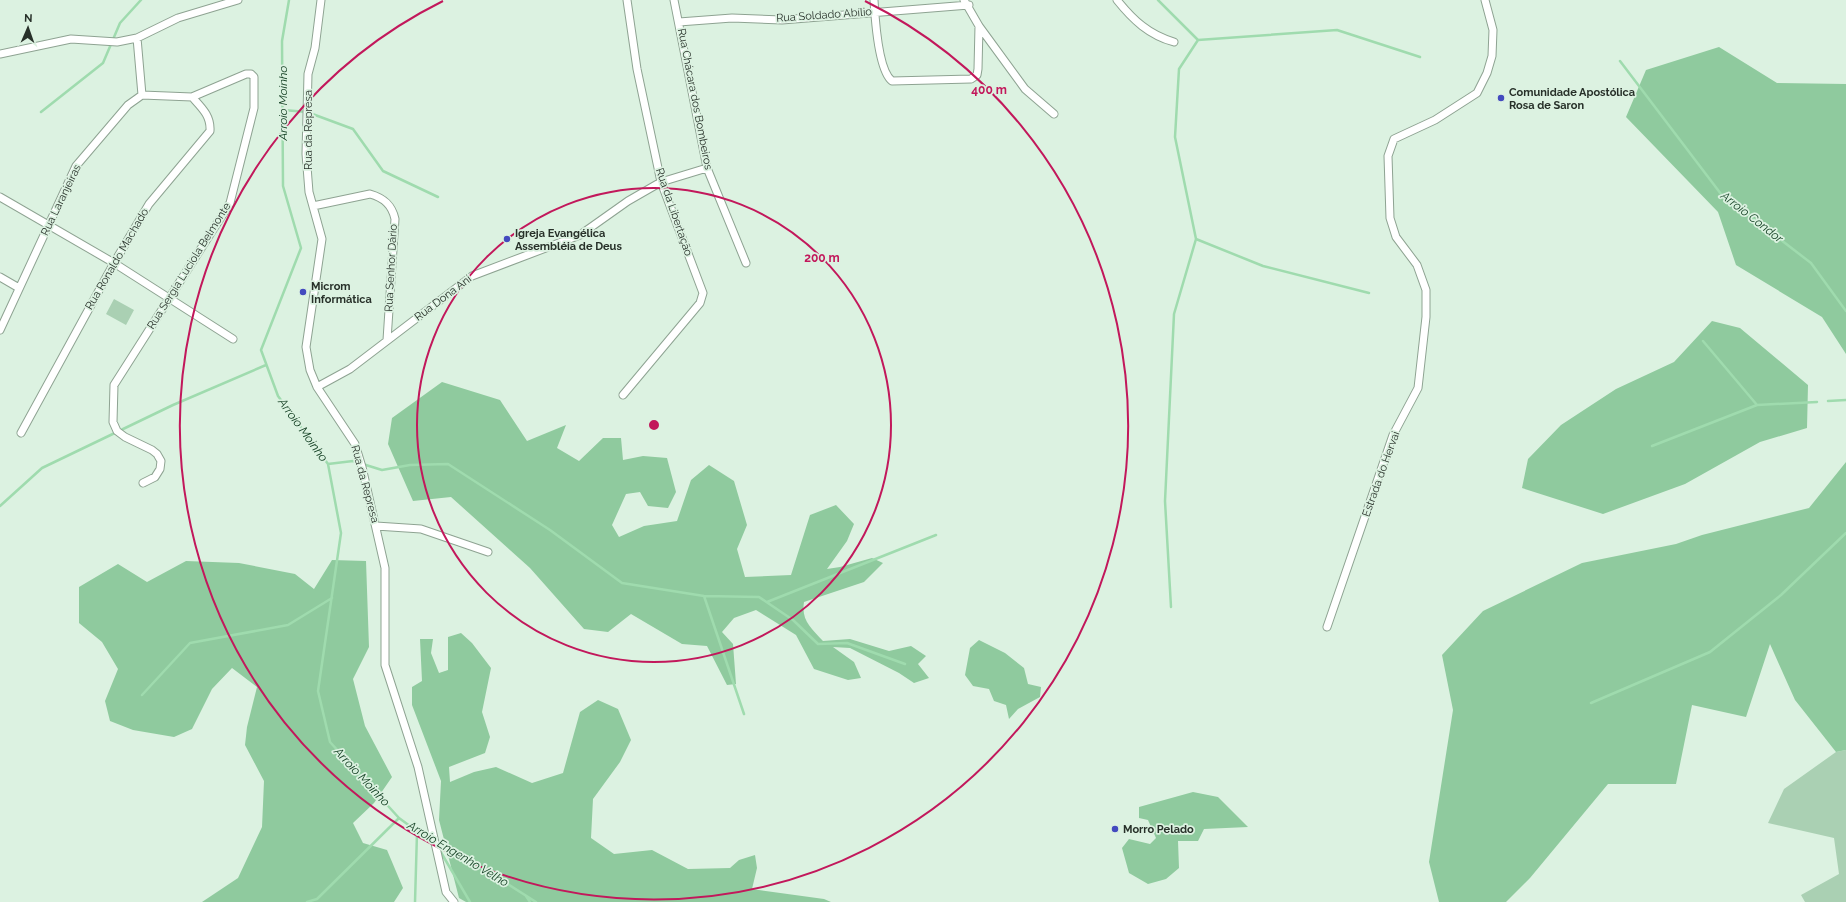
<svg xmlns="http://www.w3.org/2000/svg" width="1846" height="902" font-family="Raleway,sans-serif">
	<rect width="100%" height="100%" fill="#dcf2e1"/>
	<path fill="#aad0b3" d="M 114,299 L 134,310 L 126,325 L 106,314 Z
		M 1846,750 L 1846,902 L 1805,902 L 1801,895 L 1839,874 L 1834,838 L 1768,823 L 1784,789 L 1836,752 Z"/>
	<path fill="#8fca9e" d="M 1719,47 L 1777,83 L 1846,84 L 1846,354 L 1822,317 L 1736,265 L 1718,212 L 1626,117 L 1646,70 Z
		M 1712,321 L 1740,328 L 1808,385 L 1807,428 L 1760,442 L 1685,484 L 1603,514 L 1522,488 L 1528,459 L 1561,425 L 1616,389 L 1674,362 Z
		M 442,382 L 500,400 L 527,441 L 566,425 L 557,448 L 579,461 L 603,438 L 621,438 L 623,460 L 643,456 L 667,458 L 676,492 L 668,508 L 648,506 L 640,492 L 626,494 L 612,525 L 619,537 L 644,526 L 677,521 L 691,480 L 709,465 L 734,481 L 747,525 L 737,549 L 745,577 L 791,575 L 810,515 L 836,505 L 854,524 L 847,541 L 827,569 L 840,567 L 872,558 L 883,563 L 864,582 L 804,602 C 801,620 811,628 823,641 L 850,639 L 889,651 L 911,646 L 926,656 L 918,664 L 929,678 L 914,683 L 899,673 L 850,648 L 833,647 L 854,662 L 861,678 L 848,680 L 814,669 L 796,635 L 756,610 L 734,618 L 722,632 L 733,644 L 736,684 L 727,685 L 707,646 L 682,644 L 631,614 L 608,632 L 584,629 L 530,568 L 451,497 L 413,501 L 388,444 L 392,418 Z
		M 1846,462 L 1846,750 L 1836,752 L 1795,700 L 1770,644 L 1746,717 L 1692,705 L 1676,784 L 1608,784 L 1530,878 L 1506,902 L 1439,902 L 1429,862 L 1453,710 L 1442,655 L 1483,611 L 1582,563 L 1676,544 L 1702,535 L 1809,508 Z
		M 332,560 L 366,561 L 369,647 L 353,679 L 365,726 L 392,777 L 374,803 L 353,823 L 363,843 L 387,850 L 403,888 L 394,902 L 202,902 L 238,878 L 262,827 L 264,781 L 245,745 L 247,727 L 257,687 L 232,668 L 212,689 L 192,729 L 174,737 L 133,730 L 110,721 L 105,701 L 118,669 L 102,642 L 79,623 L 79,587 L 118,564 L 147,582 L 186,561 L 239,563 L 295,574 L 314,589 Z
		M 461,633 L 472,643 L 491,668 L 482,712 L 490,737 L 485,753 L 449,767 L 450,782 L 474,772 L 496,767 L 532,783 L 563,773 L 580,712 L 598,700 L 618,709 L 631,740 L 620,762 L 593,799 L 591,838 L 614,854 L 652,850 L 688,869 L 730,868 L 739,860 L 755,855 L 757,868 L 752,889 L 824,899 L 831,902 L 466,902 L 459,898 L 439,820 L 441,781 L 412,705 L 412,687 L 422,681 L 420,639 L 433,639 L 431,653 L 439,673 L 448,670 L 448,637 Z
		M 979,640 L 1005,653 L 1024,668 L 1028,684 L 1041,687 L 1040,697 L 1018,709 L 1009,719 L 1006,705 L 994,701 L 989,689 L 973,686 L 965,675 L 970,648 Z
		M 1193,792 L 1218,797 L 1248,827 L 1204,829 L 1198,841 L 1178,841 L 1179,868 L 1166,879 L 1148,884 L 1129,873 L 1122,848 L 1129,839 L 1150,844 L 1156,838 L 1148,820 L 1139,818 L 1139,807 Z"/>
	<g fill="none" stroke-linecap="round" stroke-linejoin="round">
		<path stroke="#9fdbae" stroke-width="2.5" d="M 289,0 L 282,41 L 283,186 L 301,248 L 261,350 L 278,396 L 328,464 L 341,533 L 318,691 L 330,742 L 399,818 L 418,832 L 433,841
			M 1158,0 L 1198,40 L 1179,69 L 1175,137 L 1196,239 L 1174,314 L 1165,501 L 1171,607
			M 1198,40 L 1337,30 L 1420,57
			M 1620,61 L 1721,194 L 1811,263 L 1846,311
			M 283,110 L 307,112 L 353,129 L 383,171 L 438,197
			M 41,112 L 103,63 L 120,23 L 141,0
			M 1196,239 L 1263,266 L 1369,293
			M 1703,341 L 1757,405
			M 1828,401 L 1846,400
			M 1652,446 L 1757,405 L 1817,402
			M 328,464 L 353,461 L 382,470 L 410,465 L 448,464 L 550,530 L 622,583 L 704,596 L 759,597 L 793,620 L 818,644 L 847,643 L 905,664
			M 0,506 L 42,468 L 173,405 L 266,365
			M 704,596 L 744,714
			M 767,602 L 936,535
			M 142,695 L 190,643 L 288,625 L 332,598
			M 1591,703 L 1710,652 L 1781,595 L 1846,533
			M 437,843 L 492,874 L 536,902
			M 439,849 L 470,902
			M 526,896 L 530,902
			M 307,902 L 317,899 L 399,818
			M 415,902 L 417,833"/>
		<g stroke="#8ea392" stroke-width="9">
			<path id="minor" d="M 321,0 L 315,48 L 308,74 L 306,154 L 309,192 L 322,239 L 306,347 L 310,370 L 317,387 L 355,444 L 362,467 L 385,568 L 385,665 L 418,767 L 446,892 L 454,902
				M 674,0 L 707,168 L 746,263
				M 874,0 C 875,18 878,70 892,81 L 971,79 L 977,75 L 978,69 L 979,26
				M 964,0 L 979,26 L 1025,89 L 1054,114
				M 1117,0 C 1133,20 1149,35 1174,42
				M 679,22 L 732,18 L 782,20 L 969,5
				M 0,54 L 71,39 L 117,42 L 137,38 L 178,18 L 238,0
				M 142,95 L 192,97 L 246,74 L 251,74 L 254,77 L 254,108 L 230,203 L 114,385 L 113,422 L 117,431 L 125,437 L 152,450 L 157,454 L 161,461 L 160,469 L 155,477 L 143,483
				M 0,197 L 114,263 L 233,339
				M 313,206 L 370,194 C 384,198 392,205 395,219 L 387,340
				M 0,277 L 19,288
				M 0,330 L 76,166 L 128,105 L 142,95 L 137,38
				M 317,387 L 350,369 L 472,276 L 580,235 L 628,201 L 661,182 L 707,168
				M 623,395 L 700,303 L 703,293 L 661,182 L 637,69 L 627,0
				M 21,433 L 114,263 L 149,204 L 210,131 C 211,116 202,108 192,97
				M 376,526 L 421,529 L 488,552
				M 1327,627 L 1393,435 L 1418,388 L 1426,317 L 1426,290 L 1417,265 L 1396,237 L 1390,218 L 1388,156 L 1394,139 L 1435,120 L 1477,93 L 1487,73 L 1492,56 L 1493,30 L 1485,0"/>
		</g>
		<use href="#minor" stroke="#fff" stroke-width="7"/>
	</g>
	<g fill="none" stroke="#c2185b" stroke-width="2">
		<circle cx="654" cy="425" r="237"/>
		<path d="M865 1A474 474 0 1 1 443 1"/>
	</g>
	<g fill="#434abf" stroke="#dcf2e1" stroke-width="1.5">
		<circle cx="1501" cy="98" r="4"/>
		<circle cx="507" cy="239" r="4"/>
		<circle cx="303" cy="292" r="4"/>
		<circle cx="1115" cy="829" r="4"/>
	</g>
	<g text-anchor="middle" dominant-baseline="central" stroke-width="3.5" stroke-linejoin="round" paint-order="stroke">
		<g font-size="11" fill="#273029" stroke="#dcf2e1">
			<text transform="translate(824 15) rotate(-4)">Rua Soldado Abílio</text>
			<text transform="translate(695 99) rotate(79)">Rua Chácara dos Bombeiros</text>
			<text transform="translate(308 130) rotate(-90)">Rua da Represa</text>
			<text transform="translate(61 200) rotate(-64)">Rua Laranjeiras</text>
			<text transform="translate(674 212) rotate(71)">Rua da Libertação</text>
			<text transform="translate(117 259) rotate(-60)">Rua Ronaldo Machado</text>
			<text transform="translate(189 266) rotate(-58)">Rua Sergia Luciola Belmonte</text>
			<text transform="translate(391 268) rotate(-87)">Rua Senhor Dário</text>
			<text transform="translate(443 298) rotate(-37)">Rua Dona Ani</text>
			<text transform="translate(1381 474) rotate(-70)">Estrada do Hervai</text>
			<text transform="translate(365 484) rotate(75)">Rua da Represa</text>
		</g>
		<g font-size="11" font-weight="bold" fill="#273029" stroke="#dcf2e1" text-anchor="start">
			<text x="1509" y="92">Comunidade Apostólica<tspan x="1509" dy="13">Rosa de Saron</tspan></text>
			<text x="515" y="233">Igreja Evangélica<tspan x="515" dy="13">Assembléia de Deus</tspan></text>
			<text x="311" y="286">Microm<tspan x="311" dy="13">Informática</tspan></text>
			<text x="1123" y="829">Morro Pelado</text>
		</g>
		<g font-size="12" font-style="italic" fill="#103d20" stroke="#dcf2e1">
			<text transform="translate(283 103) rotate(-90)">Arroio Moinho</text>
			<text transform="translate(1752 217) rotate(38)">Arroio Condor</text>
			<text transform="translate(303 430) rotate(54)">Arroio Moinho</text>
			<text transform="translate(362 777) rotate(47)">Arroio Moinho</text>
			<text transform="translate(458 854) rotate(31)">Arroio Engenho Velho</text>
		</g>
	</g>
	<circle cx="654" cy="425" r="6" fill="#c2185b" stroke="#dcf2e1" stroke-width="2"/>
	<g font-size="12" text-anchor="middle" font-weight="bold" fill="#c2185b" stroke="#dcf2e1" stroke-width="3.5" stroke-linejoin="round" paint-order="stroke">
		<text x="989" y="94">400 m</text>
		<text x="822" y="262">200 m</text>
	</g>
	<g transform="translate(28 28) rotate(2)" stroke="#dcf2e1" stroke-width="3" paint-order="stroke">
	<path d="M0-3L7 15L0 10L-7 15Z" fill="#273029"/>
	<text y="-6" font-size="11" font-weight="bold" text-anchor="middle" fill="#273029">N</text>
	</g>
</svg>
